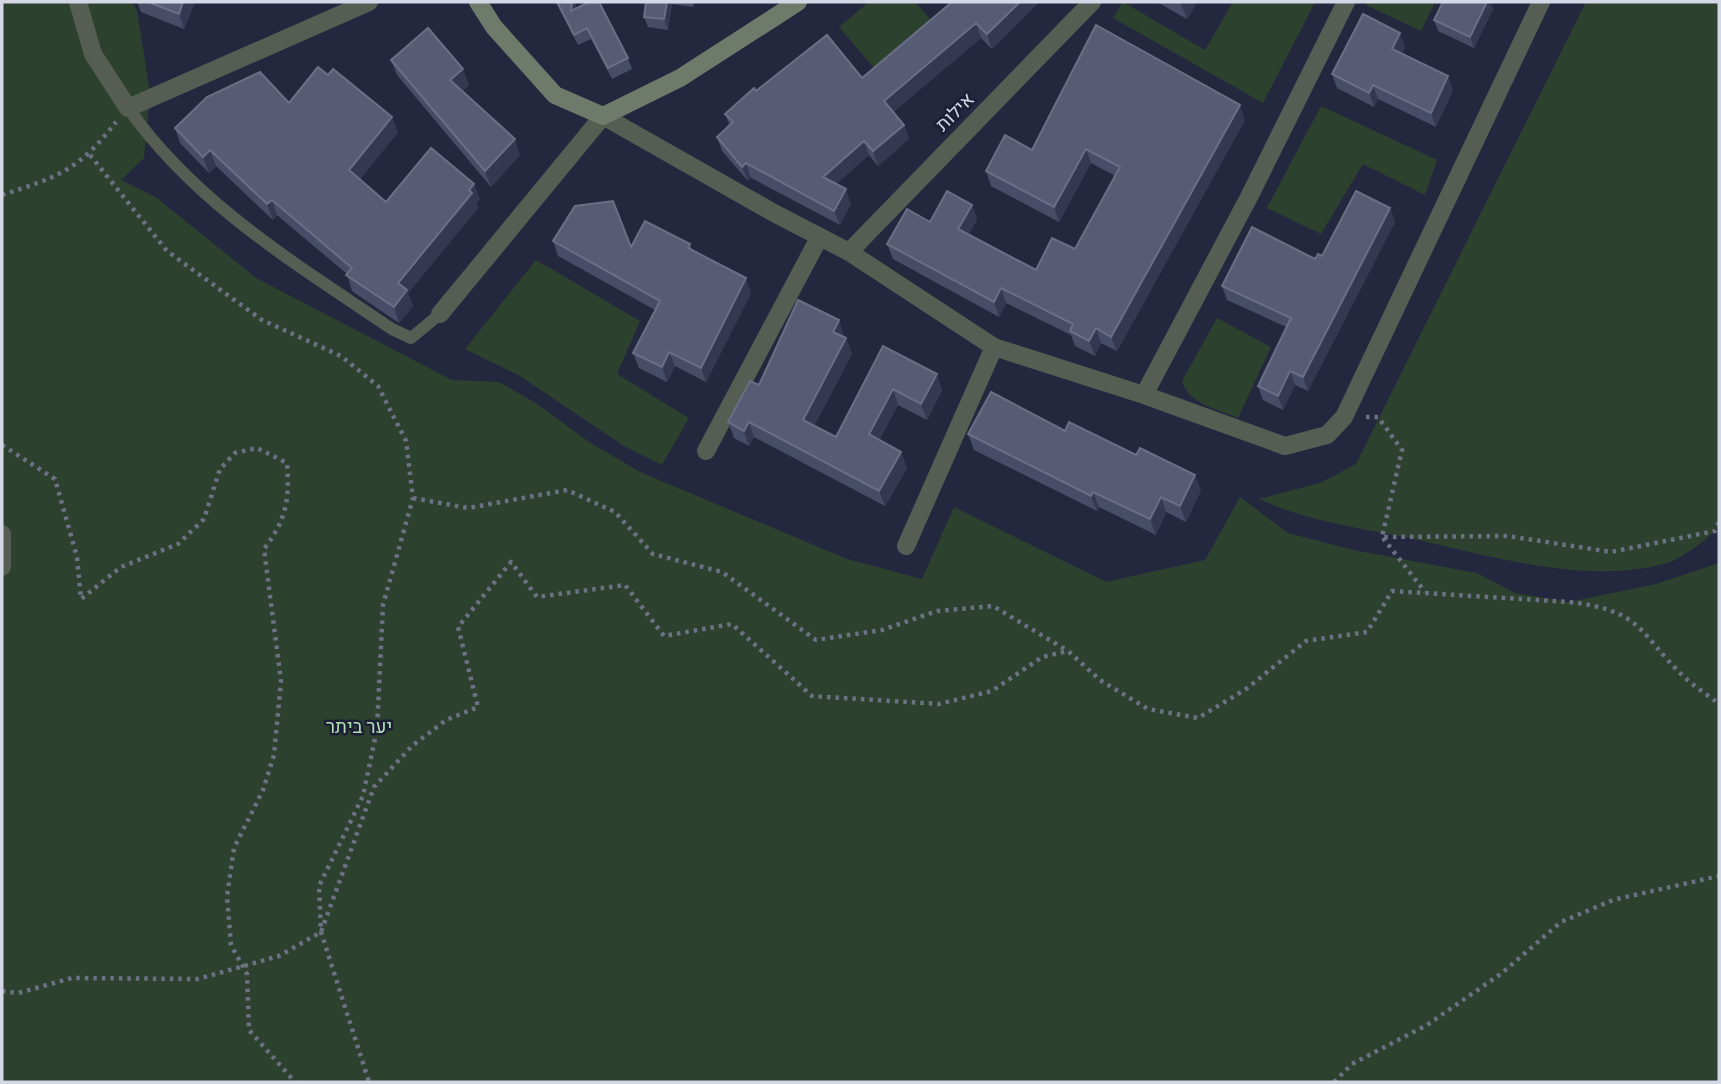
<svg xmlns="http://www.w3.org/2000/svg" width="1721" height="1084" font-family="Commissioner,Heebo,sans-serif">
	<rect width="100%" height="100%" fill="#24283f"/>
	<path fill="#2c422e" d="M 2,2 L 132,2 L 137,10 L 150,93 L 144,158 L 121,180 L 157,198 L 256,278 L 452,380 L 499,382 L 537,404 L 589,442 L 640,472 L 847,559 L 922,579 L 954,507 L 1106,582 L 1205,560 L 1240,497 L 1288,533 L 1353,550 L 1477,573 L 1515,593 L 1569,602 L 1656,584 L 1719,563 L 1719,1082 L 2,1082 Z
		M 869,2 L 915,2 L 931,20 L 875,69 L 839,27 Z
		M 1123,2 L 1205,50 L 1233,2 L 1315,2 L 1263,103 L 1113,18 Z
		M 1367,2 L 1435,2 L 1421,31 L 1366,5 Z
		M 1586,2 L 1719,2 L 1719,526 C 1709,538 1683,558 1667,563 C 1587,586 1488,555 1409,538 C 1355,527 1310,522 1259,499 L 1320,483 L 1356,464 Z
		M 1321,106 L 1437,160 L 1425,195 L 1363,164 L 1321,234 L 1267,208 Z
		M 536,260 L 640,321 L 617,374 L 689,418 L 662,465 L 624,446 L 520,376 L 465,349 Z
		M 1217,318 L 1271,347 L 1238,418 C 1218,409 1188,404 1182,381 Z"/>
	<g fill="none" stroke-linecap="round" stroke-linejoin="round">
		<path stroke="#6d7184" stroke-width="4.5" stroke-dasharray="3.5 5" stroke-linecap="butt" d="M 90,155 L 167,251 L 262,320 L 341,356 L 378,386 L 406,441 L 413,498 L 383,605 L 377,729 L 363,796 L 319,886 L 321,932 L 369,1082
			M 2,195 C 58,177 79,170 116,122
			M 1366,417 L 1378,417 L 1402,450 L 1382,537 L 1508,536 L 1611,552 L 1715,531 L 1719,522
			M 2,445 L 55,479 L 77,557 L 81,599 L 121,567 L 178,544 L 204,519 L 220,469 L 235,453 L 257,448 L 287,463 C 290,500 286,520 264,549 L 281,681 L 274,755 L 263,790 L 234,848 L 227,896 L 231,945 L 247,974 L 249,1030 L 295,1082
			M 413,498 L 468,508 L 567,490 L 615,512 L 653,554 L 722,572 L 816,640 L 882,630 L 937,611 L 993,606 L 1068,651
			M 1383,538 L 1425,592
			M 2,991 L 18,993 L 72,978 L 198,979 L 279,956 L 321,932 L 374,787 L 412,746 L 446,720 L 478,707 L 458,627 L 511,562 L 537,597 L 625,585 L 664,636 L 732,624 L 812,696 L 939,704 L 992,691 L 1042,657 L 1068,651 L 1100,680 L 1148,709 L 1198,718 L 1246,689 L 1306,641 L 1367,632 L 1392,591 L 1570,602 C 1643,611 1638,632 1684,677 C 1695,687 1708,695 1719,704
			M 1334,1082 L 1352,1064 L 1427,1025 L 1502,973 L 1561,922 L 1613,900 L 1719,876"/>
		<path stroke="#565e53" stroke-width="12" d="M 128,108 C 196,204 296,264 392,329 L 411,338 L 440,314"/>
		<path stroke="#565e53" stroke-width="18" d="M 78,2 L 93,54 L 128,108 L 369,2
			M 849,252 L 1092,2
			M 440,314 L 603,116 L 774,213 L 849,252 L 994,347 L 1144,395 L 1285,446 L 1327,435 L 1344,417 L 1541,2
			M 1144,395 L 1249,197 L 1346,2
			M 706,451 L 819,238
			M 2,534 L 2,567
			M 906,546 L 994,347"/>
		<path stroke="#6f7b6a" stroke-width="18" d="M 478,2 L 494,27 L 555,95 L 603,116 L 680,78 L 798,2"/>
	</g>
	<path fill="#484d67" d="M 137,2 L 195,2 L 184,29 L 141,12 Z
		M 556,2 L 576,2 L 576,9 L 628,58 L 632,69 L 612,79 L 591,39 L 578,45 Z
		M 646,2 L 694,2 L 693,7 L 672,4 L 668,30 L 648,27 L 644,17 Z
		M 951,2 L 1039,2 L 992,49 L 981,38 L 893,112 L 904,125 L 909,139 L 878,166 L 869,155 L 836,184 L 851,204 L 840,225 L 751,178 L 748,181 L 722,151 L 717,137 L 730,126 L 725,114 L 756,91 L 862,78 Z
		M 1157,2 L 1197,2 L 1187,19 Z
		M 1443,2 L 1490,2 L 1493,9 L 1474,48 L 1438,31 L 1434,20 Z
		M 1405,47 L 1402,54 L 1453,90 L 1436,127 L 1378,99 L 1374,107 L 1337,88 L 1332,74 Z
		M 391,60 L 469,85 L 462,91 L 520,155 L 491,187 L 397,75 Z
		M 289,103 L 398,132 L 360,179 L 386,202 L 480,199 L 476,203 L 478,208 L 408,293 L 413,306 L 399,323 L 352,291 L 347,274 L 277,215 L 273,220 L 216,166 L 209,173 L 180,143 L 175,128 Z
		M 1245,120 L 1117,351 L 1101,343 L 1095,356 L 1075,346 L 1071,335 L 1006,303 L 999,317 L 893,259 L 887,244 L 930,222 L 972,205 L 977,219 L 969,234 L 1036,270 L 1075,249 L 1115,176 L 1091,163 L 1059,222 L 991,186 L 986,171 L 1032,150 Z
		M 1390,208 L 1395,222 L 1308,391 L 1295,385 L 1283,410 L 1263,400 L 1258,386 L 1286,327 L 1227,300 L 1222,286 L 1315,259 L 1322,256 Z
		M 553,241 L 631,247 L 690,244 L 692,250 L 751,293 L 706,382 L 675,366 L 667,382 L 639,368 L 633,353 L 655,310 L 558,256 Z
		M 839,320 L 844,337 L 846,338 L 852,354 L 814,426 L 836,437 L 883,346 L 942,390 L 927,420 L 898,405 L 879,440 L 901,452 L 907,468 L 885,506 L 754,437 L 749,446 L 734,438 L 728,422 L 759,385 Z
		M 1065,431 L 1201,490 L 1186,522 L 1166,512 L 1156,535 L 1099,507 L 1097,511 L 974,450 L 968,434 Z"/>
	<path fill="#343851" d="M 183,2 L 195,2 L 184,29 L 179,14 Z
		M 572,2 L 576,2 L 575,22 L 571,11 Z
		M 667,2 L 671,2 L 672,4 L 668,30 L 664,19 Z
		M 1020,2 L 1039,2 L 992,49 L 987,34 Z
		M 1182,2 L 1197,2 L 1187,19 L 1181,4 Z
		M 1487,2 L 1490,2 L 1493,9 L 1474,48 L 1470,37 Z
		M 976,23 L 981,38 L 889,115 L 884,101 Z
		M 1400,33 L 1405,47 L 1397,63 L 1392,49 Z
		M 463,69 L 469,85 L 456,96 L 450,80 Z
		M 1448,76 L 1453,90 L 1436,127 L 1431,113 Z
		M 1373,85 L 1378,99 L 1374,107 L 1369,93 Z
		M 1240,105 L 1245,120 L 1117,351 L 1111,337 Z
		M 392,117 L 398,132 L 355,185 L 349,170 Z
		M 904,125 L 909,139 L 878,166 L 873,151 Z
		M 515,139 L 520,155 L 491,187 L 485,171 Z
		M 864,141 L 869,155 L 828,191 L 823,177 Z
		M 1086,149 L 1091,163 L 1059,222 L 1054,207 Z
		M 210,150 L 216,166 L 209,173 L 203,157 Z
		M 746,163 L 751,178 L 748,181 L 742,167 Z
		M 474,184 L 480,199 L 476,203 L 478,208 L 408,293 L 413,306 L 399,323 L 394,307 L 398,283 Z
		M 846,189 L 851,204 L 840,225 L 834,211 Z
		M 272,200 L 277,215 L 273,220 L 267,204 Z
		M 972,205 L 977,219 L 964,244 L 958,229 Z
		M 1390,208 L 1395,222 L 1308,391 L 1303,377 Z
		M 746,278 L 751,293 L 706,382 L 701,368 Z
		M 1001,288 L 1006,303 L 999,317 L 994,302 Z
		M 839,320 L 844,336 L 839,347 L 833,332 Z
		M 1096,328 L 1101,343 L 1095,356 L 1089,341 Z
		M 846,338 L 852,354 L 809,435 L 803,420 Z
		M 669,352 L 675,366 L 667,382 L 662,367 Z
		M 1290,371 L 1295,385 L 1283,410 L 1278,396 Z
		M 937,374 L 942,390 L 927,420 L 921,404 Z
		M 893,389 L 898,405 L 874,450 L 869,434 Z
		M 749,422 L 754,437 L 749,446 L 744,431 Z
		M 901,452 L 907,468 L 885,506 L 879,491 Z
		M 1195,475 L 1201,490 L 1186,522 L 1180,506 Z
		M 1093,492 L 1099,507 L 1097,511 L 1091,496 Z
		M 1161,497 L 1166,512 L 1156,535 L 1150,519 Z"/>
	<path fill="#575c74" stroke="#6b6f86" stroke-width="2" d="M 148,2 L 183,2 L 179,14 Z
		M 557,2 L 572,2 L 571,11 L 589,2 L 599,2 L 628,58 L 608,68 L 587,28 L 574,35 Z
		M 646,2 L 667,2 L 664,19 L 644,17 Z
		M 952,2 L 1020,2 L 987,34 L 976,23 L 884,101 L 904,125 L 873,151 L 864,141 L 823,177 L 846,189 L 834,211 L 746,163 L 742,167 L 717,137 L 733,122 L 725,114 L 754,88 L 756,91 L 827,35 L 862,78 Z
		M 1443,2 L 1487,2 L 1470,37 L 1434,20 Z
		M 1363,14 L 1400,33 L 1392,49 L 1448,76 L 1431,113 L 1373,85 L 1369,93 L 1332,74 Z
		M 1096,25 L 1240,105 L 1111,337 L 1096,328 L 1089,341 L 1070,331 L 1073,324 L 1001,288 L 994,302 L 887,244 L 907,209 L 930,222 L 947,191 L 972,205 L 958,229 L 1036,270 L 1052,238 L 1075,249 L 1120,167 L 1086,149 L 1054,207 L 986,171 L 1005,135 L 1032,150 Z
		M 428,28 L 463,69 L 450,80 L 515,139 L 485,171 L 391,60 Z
		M 318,67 L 328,75 L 333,69 L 392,117 L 349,170 L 386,202 L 431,148 L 474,184 L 469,190 L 472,193 L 398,283 L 407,290 L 394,307 L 346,275 L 352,268 L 272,200 L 267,204 L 210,150 L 203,157 L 175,128 L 207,97 L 260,72 L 289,103 Z
		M 1356,191 L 1390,208 L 1303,377 L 1290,371 L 1278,396 L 1258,386 L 1291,318 L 1222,286 L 1252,227 L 1315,259 L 1318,254 L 1322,256 Z
		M 613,201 L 631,247 L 645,221 L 690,244 L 688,248 L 746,278 L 701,368 L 669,352 L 662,367 L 633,353 L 660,301 L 553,241 L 575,206 Z
		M 798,300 L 839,320 L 833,332 L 846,338 L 803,420 L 836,437 L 883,346 L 937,374 L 921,404 L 893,389 L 869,434 L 901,452 L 879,491 L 749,422 L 744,431 L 728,422 L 750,381 L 759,385 Z
		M 991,392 L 1065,431 L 1069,422 L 1136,455 L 1140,448 L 1195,475 L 1180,506 L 1161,497 L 1150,519 L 1093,492 L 1091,496 L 968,434 Z"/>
	<g text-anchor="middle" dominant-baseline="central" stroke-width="5" stroke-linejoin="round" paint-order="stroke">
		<g font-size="19" fill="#d3d7e6" stroke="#1b1e34">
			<text transform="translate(954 111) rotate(-45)">אילות</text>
		</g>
		<g font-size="19" fill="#b1deb3" stroke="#1b1e34">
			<text x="359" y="725">יער ביתר</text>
		</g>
	</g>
	<rect width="1721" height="1084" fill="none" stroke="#d3d7e6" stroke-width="7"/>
</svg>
